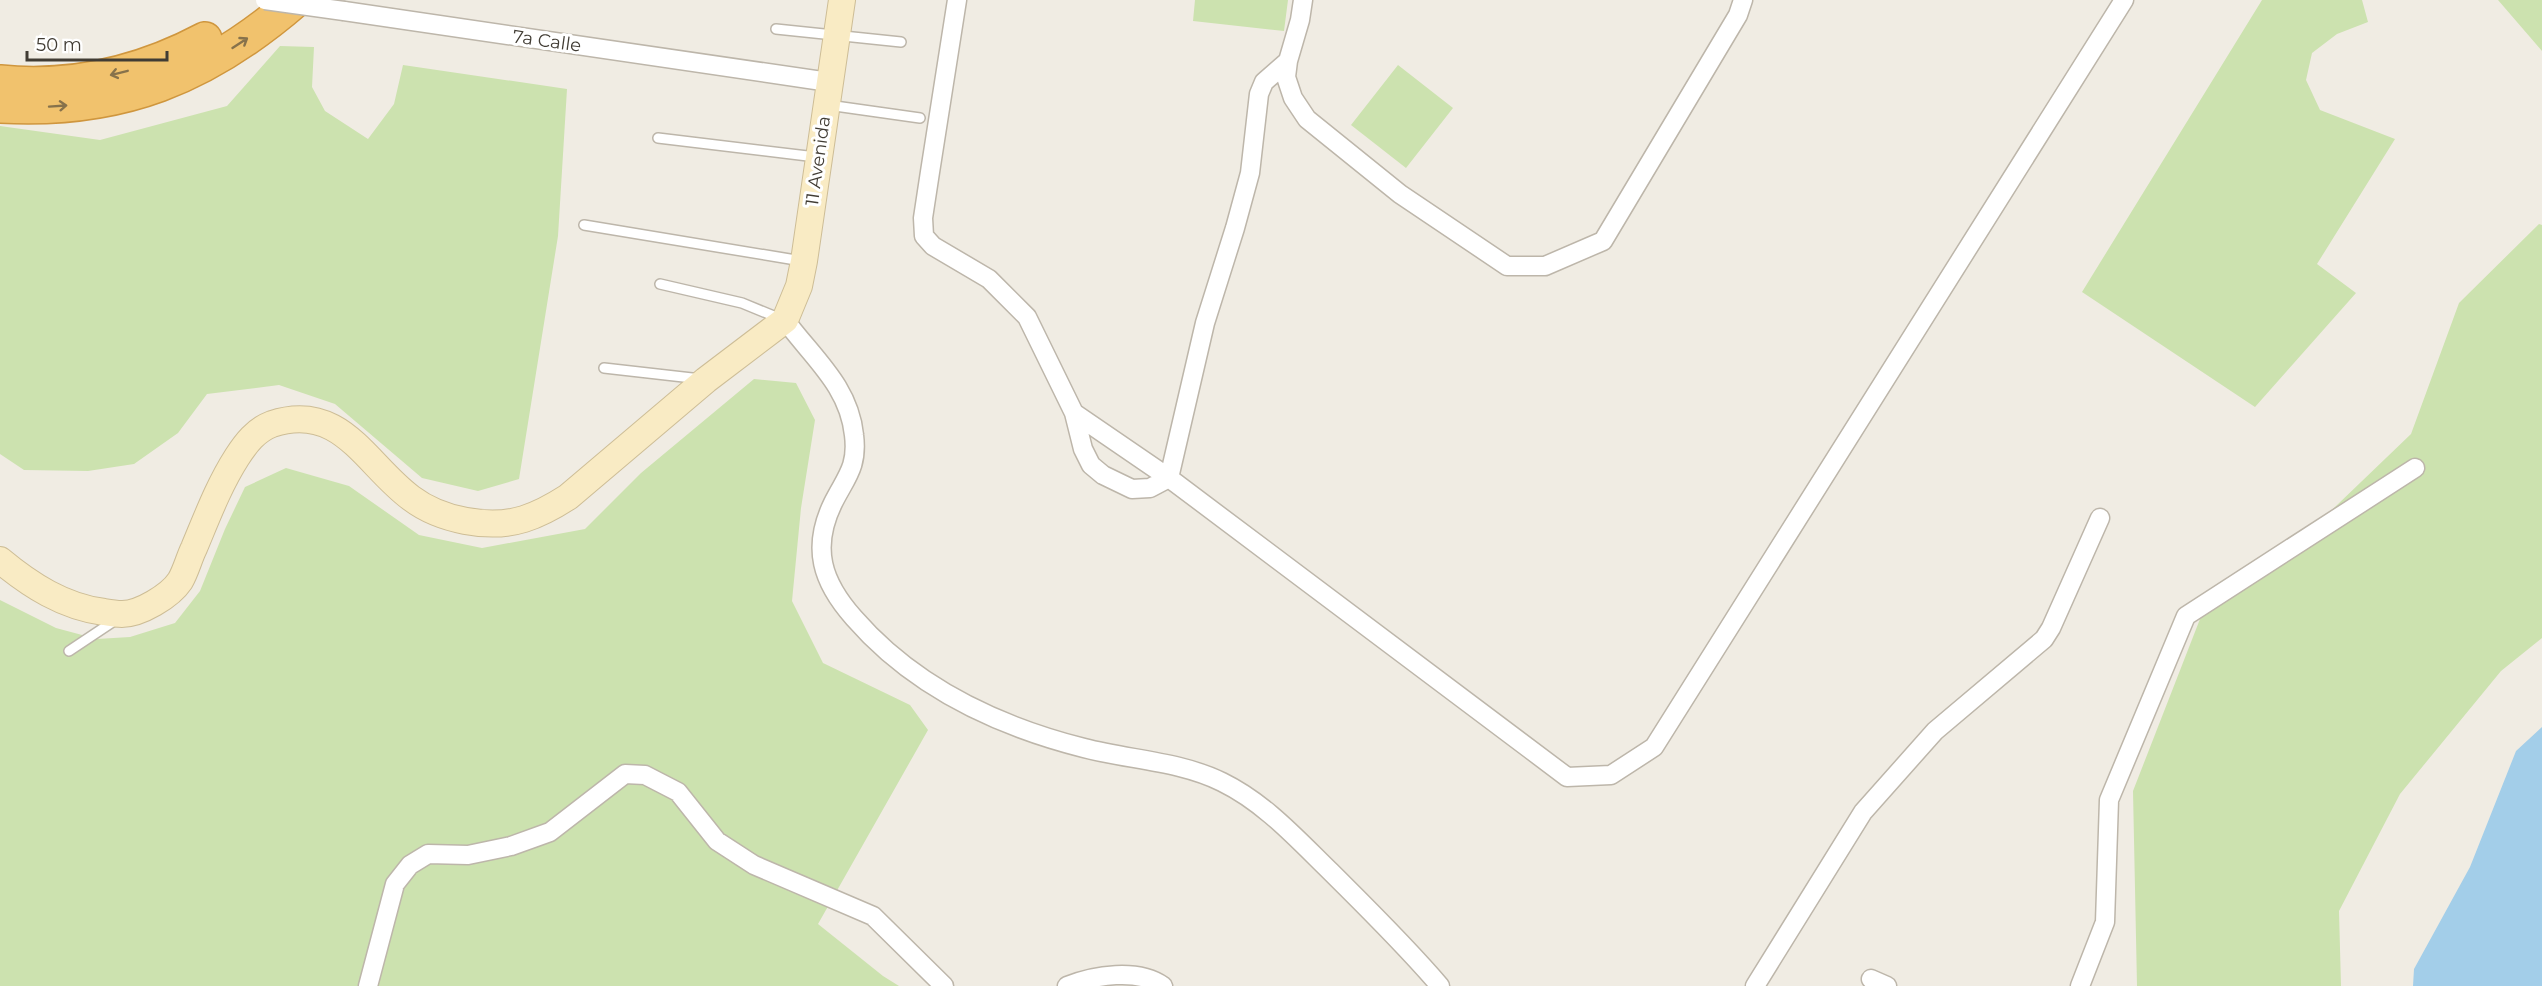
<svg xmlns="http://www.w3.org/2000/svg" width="2542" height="986" font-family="Montserrat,sans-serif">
	<rect width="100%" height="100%" fill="#f0ece3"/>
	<path fill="#cce2af" d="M 1195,0 L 1288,0 L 1284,31 L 1193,21 Z
		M 2262,0 L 2362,0 L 2368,22 L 2337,34 L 2312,53 L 2306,80 L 2320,110 L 2395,139 L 2317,264 L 2356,293 L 2255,407 L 2082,292 Z
		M 2498,0 L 2542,0 L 2542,51 Z
		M 280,46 L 314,47 L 312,87 L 325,111 L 368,139 L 394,104 L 403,65 L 567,89 L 558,236 L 519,479 L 478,491 L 422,478 L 335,404 L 279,385 L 207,394 L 178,433 L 134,464 L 88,471 L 24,470 L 0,454 L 0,126 L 100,140 L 227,106 Z
		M 1398,65 L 1453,108 L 1406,168 L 1351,125 Z
		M 2539,224 L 2542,225 L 2542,638 L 2501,671 L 2400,794 L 2339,911 L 2341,986 L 2137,986 L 2133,791 L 2200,619 L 2311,530 L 2411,434 L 2459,303 Z
		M 754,379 L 796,383 L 815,420 L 801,508 L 792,601 L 823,663 L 910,705 L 928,730 L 818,924 L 883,976 L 899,986 L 0,986 L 0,600 L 56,628 L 97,639 L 130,637 L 175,623 L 200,591 L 225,529 L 245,487 L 286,468 L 349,486 L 419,535 L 482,548 L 585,529 L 641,473 Z"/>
	<path fill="#a3cee9" d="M 2542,727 L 2542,986 L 2413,986 L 2414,969 L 2470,867 L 2516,751 Z"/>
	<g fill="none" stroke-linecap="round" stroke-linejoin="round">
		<g stroke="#bdb6aa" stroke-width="12">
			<path id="lane" d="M 776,29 L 901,42
				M 828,105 L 920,118
				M 658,138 L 816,157
				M 584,225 L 802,261
				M 660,284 L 742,303 L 781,319
				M 604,368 L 701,379
				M 69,651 L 117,619"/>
		</g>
		<g stroke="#bdb6aa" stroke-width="21">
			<path id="street" d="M 957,0 L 930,172 L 923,218 L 924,236 L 933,246 L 989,279 L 1027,317 L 1074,413 L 1083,449 L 1091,465 L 1103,475 L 1132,489 L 1150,488 L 1169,478 L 1567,777 L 1611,775 L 1654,747 L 2124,0
				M 1303,0 L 1300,20 L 1288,61 L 1286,77 L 1293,98 L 1307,119 L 1400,194 L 1507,266 L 1545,266 L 1603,241 L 1738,15 L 1743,0
				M 344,11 L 829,82
				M 785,320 C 813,358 849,386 854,435 C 858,467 846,477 833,503 C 811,548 822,582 854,618 C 914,687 997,726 1084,748 C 1130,760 1179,761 1222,782 C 1265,803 1297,839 1331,872 C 1368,909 1406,946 1440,986
				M 1074,413 L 1169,478 L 1205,323 L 1235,228 L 1250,173 L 1259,94 L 1264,82 L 1288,61
				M 1871,979 L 1887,986
				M 368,986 L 395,884 L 410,865 L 428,854 L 468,855 L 511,846 L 550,832 L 625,774 L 645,775 L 678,792 L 717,841 L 754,865 L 873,916 L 944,986
				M 1067,986 C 1094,975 1138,968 1163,986
				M 1755,986 L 1863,812 L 1935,731 L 2044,639 L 2051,628 L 2100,518
				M 2080,986 L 2105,922 L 2109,800 L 2186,616 L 2415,468"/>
		</g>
		<g stroke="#cdbd96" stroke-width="28">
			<path id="secondary" d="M 0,560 C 30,585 64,607 104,612 C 110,613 116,614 122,614 C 140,614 170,596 180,581 C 186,571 189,558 194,548 C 207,517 219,485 237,457 C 246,443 256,430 272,424 C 341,401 366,465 411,498 C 440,520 489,530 524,519 C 540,514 554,506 568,497 L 706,380 L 785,320 L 799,286 L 804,261 L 842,0"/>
		</g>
		<g stroke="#cf963e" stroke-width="36">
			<path id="highway" d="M 0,82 C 72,89 141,73 205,39
				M 0,106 C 120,113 206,78 296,0"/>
		</g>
		<use href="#lane" stroke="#fff" stroke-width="9"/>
		<use href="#street" stroke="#fff" stroke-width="18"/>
		<use href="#secondary" stroke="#f9ebc4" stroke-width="26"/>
		<use href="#highway" stroke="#f1c26d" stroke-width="33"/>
		<g stroke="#bdb6aa" stroke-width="21" stroke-linecap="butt">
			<path id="street-bridge" d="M 265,0 L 344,11"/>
		</g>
		<use href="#street-bridge" stroke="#fff" stroke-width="18"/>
	</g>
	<defs><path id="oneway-shaft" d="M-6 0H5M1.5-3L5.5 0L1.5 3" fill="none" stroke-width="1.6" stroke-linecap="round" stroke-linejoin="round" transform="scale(1.5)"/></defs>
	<g stroke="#87724b">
		<use href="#oneway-shaft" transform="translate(240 43) rotate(-33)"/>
		<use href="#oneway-shaft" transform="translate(119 73) rotate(166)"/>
		<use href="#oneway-shaft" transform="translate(58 106) rotate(-4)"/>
	</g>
	<g text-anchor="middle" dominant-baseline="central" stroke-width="6" stroke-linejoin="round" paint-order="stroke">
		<g font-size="18" fill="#413c34" stroke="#fff">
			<text transform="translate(547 41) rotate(8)">7a Calle</text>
			<text transform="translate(818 161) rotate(-82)">11 Avenida</text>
		</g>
	</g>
	<path d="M27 51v9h140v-9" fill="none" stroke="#413c34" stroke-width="3"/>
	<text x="36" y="51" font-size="18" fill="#413c34" stroke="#ffffff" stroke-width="4.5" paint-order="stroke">50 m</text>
</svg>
